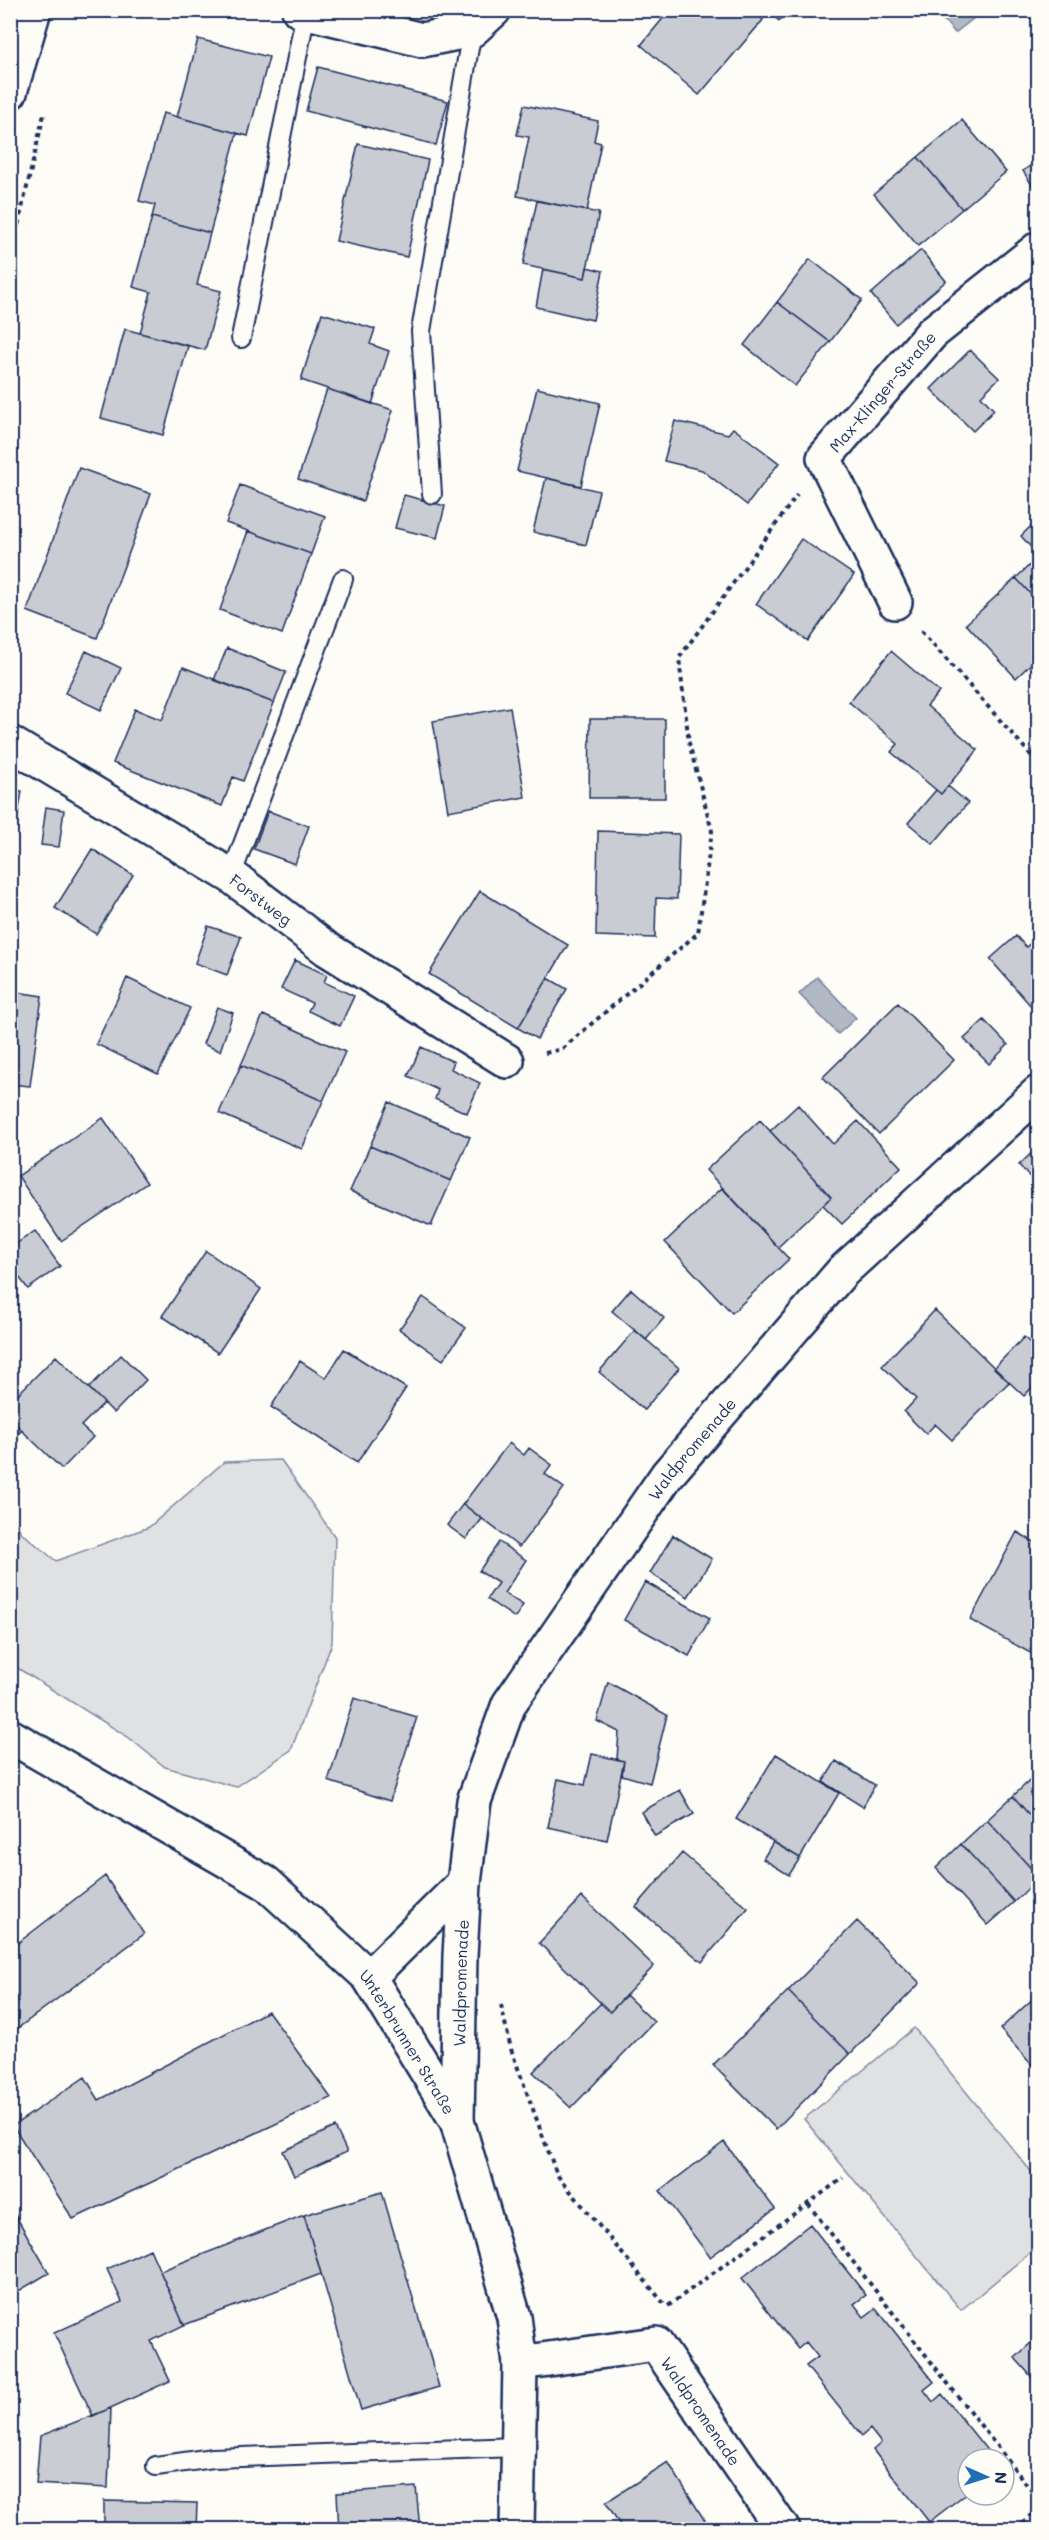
<svg xmlns="http://www.w3.org/2000/svg" width="1049" height="2540" font-family="Mali,sans-serif">
	<rect width="100%" height="100%" fill="#fdfcf7"/>
	<filter id="ink" filterUnits="userSpaceOnUse"><feTurbulence type="fractalNoise" baseFrequency=".0167" numOctaves="2"/><feDisplacementMap in="SourceGraphic" scale="12" xChannelSelector="R" yChannelSelector="G"/><feConvolveMatrix kernelMatrix="1 2 1 2 8 2 1 2 1" color-interpolation-filters="sRGB"/></filter>
	<g filter="url(#ink)">
		<path fill="#e0e1e3" stroke="#7e88a0" stroke-width="1.5" d="M 281,1460 L 335,1537 L 332,1643 L 291,1750 L 236,1787 L 165,1767 L 128,1737 L 11,1664 L 11,1516 L 21,1532 L 56,1561 L 149,1527 L 224,1462 Z
			M 914,2028 L 1038,2180 L 1038,2246 L 961,2310 L 804,2119 Z"/>
		<path fill="#b3b8c5" stroke="#76819c" stroke-width="1.5" d="M 936,11 L 974,11 L 978,15 L 955,33 Z
			M 817,977 L 856,1018 L 838,1034 L 799,994 Z"/>
		<path fill="#c9ccd3" stroke="#1b2f5e" stroke-width="1.5" d="M 670,10 L 751,10 L 763,20 L 699,95 L 641,45 Z
			M 767,10 L 789,10 L 779,21 Z
			M 198,39 L 269,57 L 248,136 L 177,117 Z
			M 318,67 L 448,101 L 436,145 L 306,111 Z
			M 524,105 L 598,121 L 594,141 L 601,143 L 587,211 L 517,196 L 529,137 L 517,135 Z
			M 163,113 L 237,133 L 210,233 L 152,217 L 155,205 L 139,201 Z
			M 962,120 L 1006,172 L 962,209 L 918,157 Z
			M 358,144 L 428,160 L 407,257 L 336,241 Z
			M 918,157 L 962,209 L 918,246 L 874,194 Z
			M 1038,160 L 1038,194 L 1023,171 Z
			M 537,201 L 599,213 L 585,278 L 523,265 Z
			M 152,217 L 210,233 L 197,285 L 221,291 L 205,350 L 140,333 L 151,292 L 133,287 Z
			M 921,250 L 946,281 L 896,324 L 871,294 Z
			M 810,259 L 862,300 L 830,342 L 777,302 Z
			M 587,267 L 603,271 L 593,320 L 536,307 L 543,269 L 585,278 Z
			M 777,302 L 830,342 L 795,386 L 744,345 Z
			M 322,313 L 375,329 L 370,344 L 389,351 L 372,404 L 301,380 Z
			M 125,329 L 188,346 L 163,435 L 101,418 Z
			M 970,350 L 999,378 L 981,396 L 994,410 L 973,431 L 931,389 Z
			M 537,388 L 600,403 L 581,486 L 517,471 Z
			M 327,389 L 393,410 L 363,501 L 298,479 Z
			M 675,421 L 728,434 L 733,428 L 779,463 L 747,505 L 702,470 L 664,461 Z
			M 79,468 L 151,494 L 97,638 L 27,611 Z
			M 546,478 L 599,491 L 586,545 L 533,532 Z
			M 240,485 L 325,516 L 311,554 L 226,523 Z
			M 404,495 L 445,506 L 437,538 L 395,528 Z
			M 1038,519 L 1038,555 L 1021,536 Z
			M 248,531 L 311,554 L 282,634 L 220,610 Z
			M 801,539 L 854,575 L 808,641 L 756,604 Z
			M 1038,557 L 1038,602 L 1016,578 Z
			M 1016,578 L 1038,602 L 1038,657 L 1016,678 L 966,624 Z
			M 227,648 L 286,672 L 274,703 L 214,680 Z
			M 86,651 L 121,668 L 101,710 L 65,693 Z
			M 891,651 L 939,692 L 927,706 L 978,750 L 941,794 L 891,752 L 898,744 L 849,702 Z
			M 183,667 L 274,703 L 243,781 L 233,777 L 222,806 L 113,763 L 135,709 L 162,720 Z
			M 510,707 L 525,797 L 448,811 L 433,721 Z
			M 590,719 L 665,719 L 665,798 L 589,798 Z
			M 948,786 L 968,803 L 933,844 L 908,823 L 936,790 L 941,794 Z
			M 10,789 L 22,791 L 14,839 L 10,839 Z
			M 46,807 L 64,810 L 59,847 L 41,845 Z
			M 268,811 L 309,826 L 295,864 L 254,849 Z
			M 598,831 L 679,834 L 677,899 L 656,898 L 655,938 L 596,936 Z
			M 92,849 L 133,875 L 96,934 L 55,908 Z
			M 480,891 L 568,945 L 518,1028 L 429,974 Z
			M 208,926 L 241,937 L 227,975 L 195,963 Z
			M 1016,936 L 1026,947 L 1038,937 L 1038,1014 L 990,959 Z
			M 295,960 L 327,975 L 324,982 L 354,996 L 340,1026 L 308,1011 L 312,1003 L 281,989 Z
			M 127,978 L 190,1008 L 158,1074 L 96,1044 Z
			M 548,978 L 567,989 L 537,1039 L 518,1028 Z
			M 10,991 L 42,996 L 30,1086 L 10,1084 Z
			M 898,1003 L 954,1060 L 879,1134 L 823,1077 Z
			M 217,1007 L 233,1013 L 220,1051 L 203,1044 Z
			M 263,1015 L 345,1052 L 323,1101 L 241,1065 Z
			M 984,1020 L 1008,1045 L 989,1064 L 964,1039 Z
			M 421,1047 L 454,1062 L 451,1069 L 480,1083 L 467,1113 L 435,1099 L 438,1090 L 408,1076 Z
			M 241,1065 L 323,1101 L 302,1149 L 219,1113 Z
			M 389,1102 L 470,1137 L 451,1181 L 370,1146 Z
			M 798,1105 L 833,1144 L 858,1121 L 901,1167 L 842,1224 L 823,1205 L 831,1197 L 770,1131 Z
			M 103,1118 L 147,1183 L 61,1241 L 18,1176 Z
			M 760,1120 L 831,1197 L 778,1247 L 706,1170 Z
			M 370,1146 L 451,1181 L 431,1226 L 350,1191 Z
			M 1038,1147 L 1038,1186 L 1019,1165 Z
			M 722,1188 L 789,1259 L 732,1313 L 665,1242 Z
			M 35,1231 L 60,1266 L 28,1289 L 10,1265 L 10,1248 Z
			M 206,1251 L 261,1289 L 218,1353 L 162,1316 Z
			M 631,1289 L 664,1318 L 646,1340 L 612,1311 Z
			M 423,1297 L 466,1328 L 443,1360 L 399,1329 Z
			M 935,1310 L 1009,1382 L 952,1440 L 935,1424 L 926,1434 L 904,1412 L 916,1399 L 882,1366 Z
			M 635,1330 L 679,1368 L 644,1410 L 599,1372 Z
			M 1024,1337 L 1038,1351 L 1038,1381 L 1024,1396 L 994,1368 Z
			M 344,1349 L 406,1388 L 357,1463 L 271,1407 L 300,1361 L 326,1378 Z
			M 121,1355 L 146,1380 L 114,1413 L 89,1388 Z
			M 56,1356 L 104,1403 L 81,1426 L 93,1437 L 62,1469 L 10,1419 L 10,1402 Z
			M 10,1419 L 22,1430 L 10,1442 Z
			M 509,1443 L 524,1455 L 529,1448 L 552,1465 L 545,1474 L 564,1488 L 519,1547 L 463,1504 Z
			M 463,1504 L 482,1519 L 466,1539 L 447,1525 Z
			M 1017,1532 L 1038,1544 L 1038,1652 L 1036,1656 L 970,1620 Z
			M 673,1535 L 712,1559 L 688,1597 L 650,1573 Z
			M 499,1542 L 526,1560 L 504,1593 L 523,1605 L 515,1618 L 487,1599 L 498,1583 L 479,1571 Z
			M 645,1582 L 710,1618 L 689,1656 L 624,1620 Z
			M 608,1682 L 667,1715 L 650,1783 L 622,1775 L 624,1761 L 617,1759 L 619,1732 L 597,1721 Z
			M 354,1698 L 417,1717 L 390,1801 L 328,1781 Z
			M 592,1754 L 624,1761 L 607,1840 L 548,1827 L 558,1779 L 585,1785 Z
			M 776,1754 L 839,1793 L 800,1858 L 736,1819 Z
			M 836,1761 L 875,1785 L 863,1807 L 823,1782 Z
			M 1038,1773 L 1038,1825 L 1013,1796 Z
			M 680,1790 L 694,1814 L 655,1836 L 641,1812 Z
			M 1013,1796 L 1038,1825 L 1038,1876 L 987,1820 Z
			M 987,1820 L 1038,1876 L 1038,1879 L 1014,1902 L 961,1844 Z
			M 773,1842 L 800,1858 L 789,1875 L 763,1859 Z
			M 961,1844 L 1014,1902 L 988,1925 L 936,1868 Z
			M 682,1853 L 748,1908 L 702,1962 L 636,1907 Z
			M 105,1876 L 144,1934 L 10,2034 L 10,1949 Z
			M 582,1897 L 654,1966 L 610,2012 L 539,1943 Z
			M 857,1921 L 920,1983 L 850,2054 L 788,1991 Z
			M 788,1991 L 850,2054 L 776,2129 L 713,2065 Z
			M 1038,1994 L 1038,2072 L 1000,2029 Z
			M 626,1995 L 654,2022 L 571,2108 L 533,2072 L 601,2003 L 610,2012 Z
			M 268,2011 L 331,2098 L 73,2219 L 13,2126 L 85,2077 L 99,2100 Z
			M 335,2127 L 347,2152 L 294,2176 L 283,2151 Z
			M 724,2142 L 775,2209 L 710,2257 L 660,2191 Z
			M 382,2192 L 439,2387 L 361,2410 L 304,2215 Z
			M 10,2206 L 49,2273 L 10,2296 Z
			M 304,2215 L 321,2274 L 184,2325 L 160,2271 Z
			M 810,2224 L 866,2295 L 854,2304 L 864,2317 L 876,2308 L 934,2382 L 924,2390 L 933,2402 L 942,2394 L 994,2459 L 968,2459 L 968,2492 L 929,2522 L 873,2450 L 881,2443 L 870,2429 L 862,2436 L 806,2366 L 818,2357 L 806,2342 L 798,2349 L 742,2278 Z
			M 150,2249 L 184,2325 L 151,2341 L 170,2381 L 93,2416 L 54,2333 L 122,2302 L 107,2269 Z
			M 1038,2336 L 1038,2384 L 1015,2358 Z
			M 111,2408 L 108,2488 L 36,2484 L 40,2436 Z
			M 668,2462 L 705,2521 L 691,2530 L 647,2530 L 644,2525 L 637,2530 L 623,2530 L 606,2502 Z
			M 416,2487 L 420,2530 L 339,2530 L 337,2493 Z
			M 104,2501 L 197,2503 L 196,2530 L 104,2530 Z"/>
		<g fill="none" stroke-linecap="round" stroke-linejoin="round">
			<g stroke="#1b2f5e" stroke-width="22">
				<path id="lane" d="M 241,338 L 306,12
					M 432,494 L 421,331 L 472,30
					M 231,876 L 343,579
					M 156,2466 L 213,2458 L 519,2447"/>
			</g>
			<g stroke="#1b2f5e" stroke-width="38">
				<g id="street">
					<path d="M 299,10 L 422,40 L 472,30 L 494,10"/>
					<path id="s1" d="M 895,602 L 824,458 L 932,333 L 1038,249"/>
					<path id="s2" d="M 10,743 L 231,876 L 327,949 L 507,1061"/>
					<path id="s3" d="M 10,1736 L 266,1883 L 369,1977 L 457,2121 L 514,2317 L 520,2363 L 517,2530"/>
					<path d="M 369,1977 L 464,1883"/>
					<path id="s4" d="M 457,2121 L 460,1956 L 464,1883 L 474,1801 L 509,1704 L 667,1475 L 842,1272 L 1038,1093"/>
					<path id="s5" d="M 520,2363 L 656,2344 L 783,2530"/>
				</g>
			</g>
			<g stroke="#1b2f5e" stroke-width="38">
				<path id="secondary" d="M 10,92 L 34,10"/>
			</g>
			<path stroke="#1b2f5e" stroke-width="4" stroke-dasharray="4.5 4.5" stroke-linecap="butt" d="M 10,260 L 44,114
				M 921,631 L 1038,763
				M 545,1053 L 562,1049 L 698,933 L 712,831 L 689,743 L 679,658 L 797,495
				M 1036,1908 L 1038,1910
				M 501,2005 L 511,2049 L 557,2175 L 666,2306
				M 808,2204 L 1038,2499
				M 668,2306 L 843,2178
				M 1016,2530 L 1038,2508"/>
			<use href="#lane" stroke="#fdfcf7" stroke-width="18"/>
			<use href="#street" stroke="#fdfcf7" stroke-width="33"/>
			<use href="#secondary" stroke="#fdfcf7" stroke-width="33"/>
		</g>
	</g>
	<g text-anchor="middle" dominant-baseline="central" stroke-width="4.5" stroke-linejoin="round" paint-order="stroke">
		<g font-size="16" fill="#1b2f5e" stroke="#fdfcf7">
			<text stroke="none"><textPath href="#s1" startOffset="249">Max-Klinger-Straße</textPath></text>
			<text stroke="none"><textPath href="#s2" startOffset="296">Forstweg</textPath></text>
			<text stroke="none"><textPath href="#s4" startOffset="738">Waldpromenade</textPath></text>
			<text stroke="none"><textPath href="#s4" startOffset="138">Waldpromenade</textPath></text>
			<text stroke="none"><textPath href="#s3" startOffset="510">Unterbrunner Straße</textPath></text>
			<text stroke="none"><textPath href="#s5" startOffset="218">Waldpromenade</textPath></text>
		</g>
	</g>
	<rect width="1049" height="2540" fill="none" stroke="#fdfcf7" stroke-width="36"/>
	<rect x="18" y="18" width="1013" height="2504" fill="none" stroke="#1b2f5e" stroke-width="2" filter="url(#ink)"/>
	<g transform="translate(986 2477) rotate(93)"><circle r="28" fill="#fdfcf7" stroke="#a3aaba" stroke-width="1.5"/>
	<path d="M0-4.5L10 22L0 15L-10 22Z" fill="#1f6fb2"/>
	<text y="-9" font-size="16" font-weight="bold" text-anchor="middle" fill="#1b2f5e">N</text>
	</g>
</svg>
